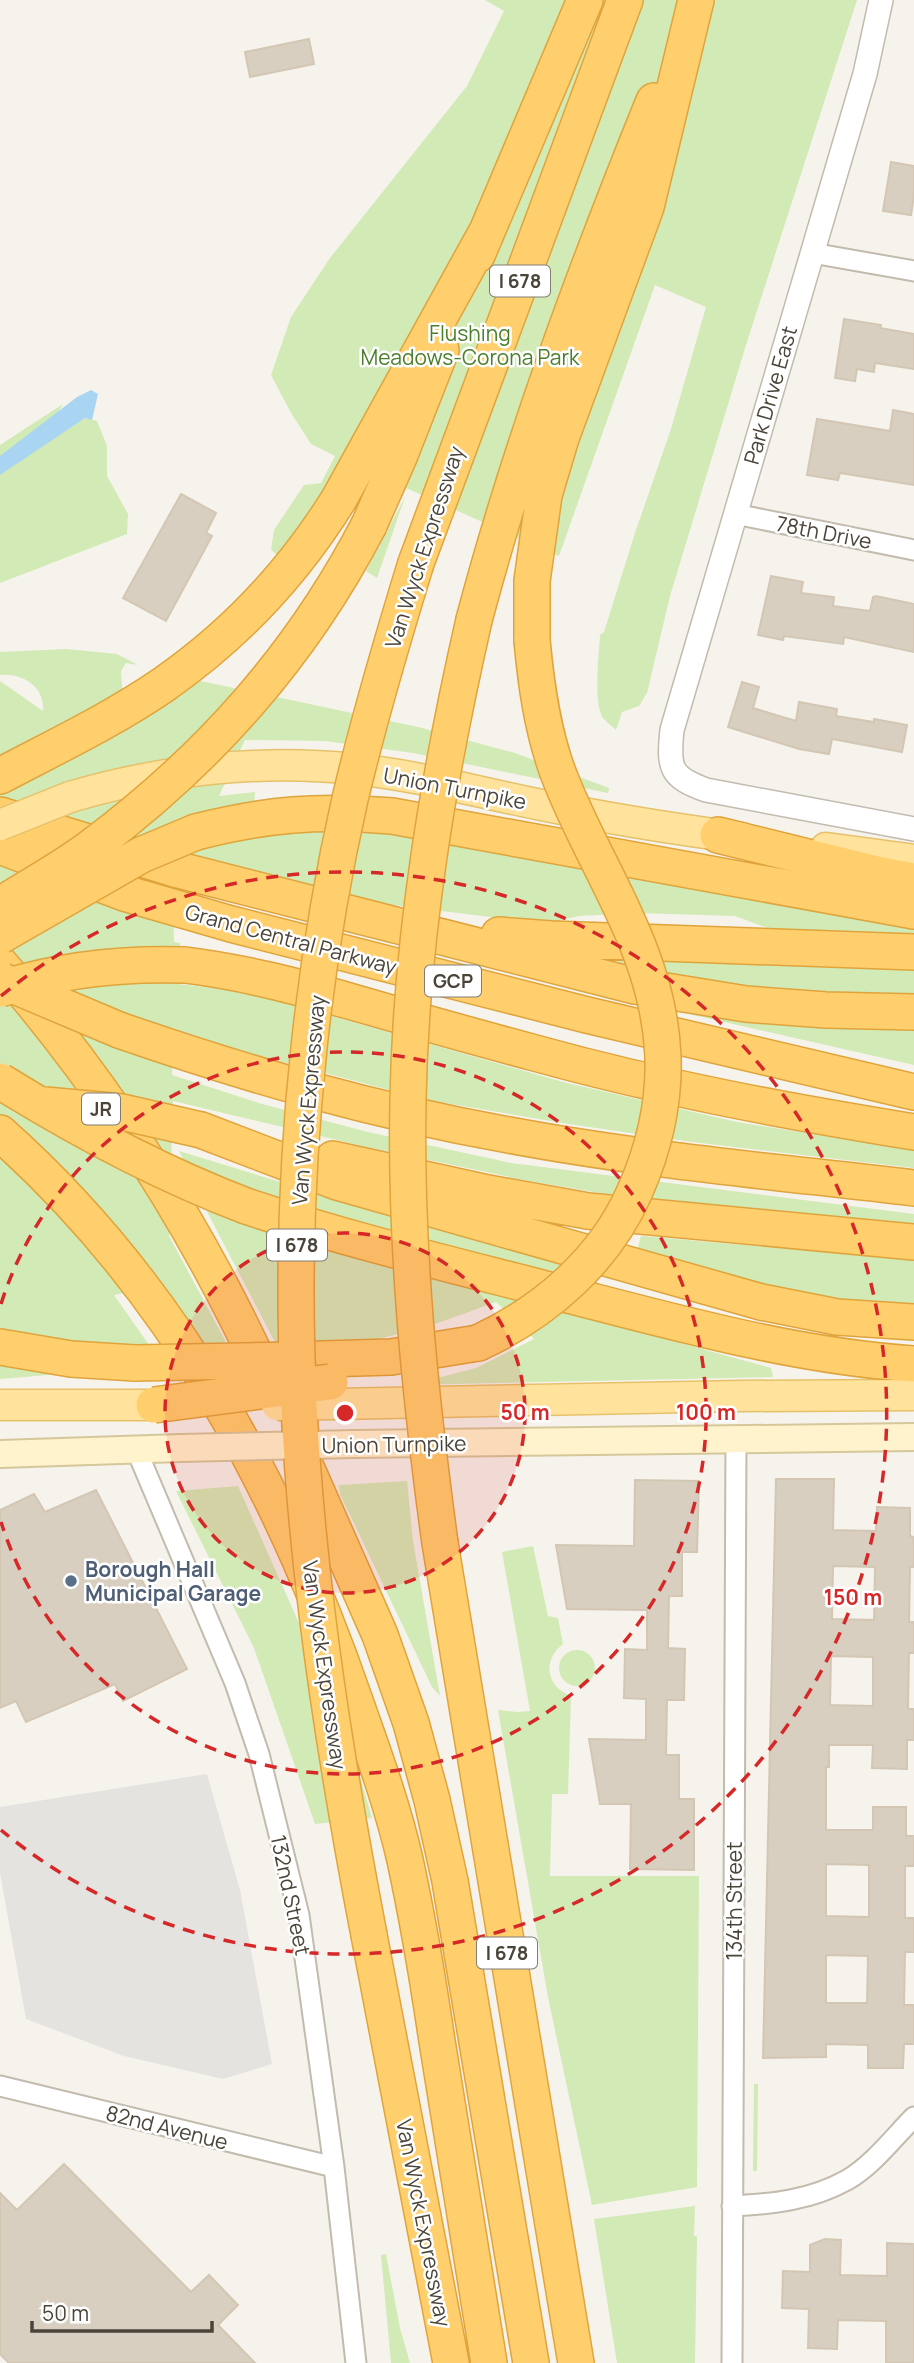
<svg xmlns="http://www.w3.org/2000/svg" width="914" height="2363" font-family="Manrope,sans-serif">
	<rect width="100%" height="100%" fill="#f6f3ec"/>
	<path fill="#d2eab5" d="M 485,0 L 857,0 L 746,345 L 670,596 L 647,693 L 639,706 L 622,712 L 616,730 C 612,726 606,722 603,718 C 593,702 599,655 600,635 L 604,632 L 635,533 L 671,429 L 706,307 L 655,285 L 559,556 L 341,459 L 324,490 L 280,557 L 271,550 L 274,530 L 304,485 L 321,483 L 335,456 L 311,444 L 291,413 L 271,375 L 291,317 L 330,258 L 467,86 L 504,11 Z
		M 63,404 L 34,451 L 85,418 L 97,421 L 107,446 L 107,476 L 128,514 L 127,534 L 0,583 L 0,445 Z
		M 405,497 L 377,578 L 366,571 Z
		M 66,649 L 117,654 L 138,665 L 126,663 L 121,671 L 122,687 L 147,712 L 196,680 L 418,727 L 515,753 L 609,788 L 608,793 L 413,753 L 325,741 L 245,740 L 219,796 L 255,792 L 254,806 L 303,828 L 396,829 L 914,928 L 914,935 L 773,930 L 735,916 L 636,913 L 579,916 L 545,924 L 386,904 L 235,871 L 192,858 L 173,900 L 174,942 L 180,943 L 178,984 L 247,992 L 563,1082 L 737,1122 L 914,1150 L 914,1168 L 692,1142 L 562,1123 L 428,1100 L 233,1049 L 173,1028 L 172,1075 L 262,1104 L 368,1132 L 511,1163 L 914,1214 L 914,1228 L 641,1200 L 524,1180 L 367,1147 L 173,1101 L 169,1236 L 226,1342 L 206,1347 L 161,1286 L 114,1295 L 154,1352 L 92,1349 L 0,1332 L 0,681 L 43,711 C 45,687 23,673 0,675 L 0,652 Z
		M 615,956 L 914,967 L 914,997 L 798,995 L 616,969 Z
		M 671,1010 L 773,1022 L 914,1026 L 914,1065 Z
		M 179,1151 L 369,1209 L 589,1271 L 581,1283 L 476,1259 L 189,1172 Z
		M 203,1204 L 255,1226 L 374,1264 L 483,1289 L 771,1368 L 773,1377 L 410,1385 L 476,1368 L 534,1339 L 496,1302 L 427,1327 L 358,1344 L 278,1348 Z
		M 641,1236 L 914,1260 L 914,1307 L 868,1308 L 774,1291 L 637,1251 Z
		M 0,1361 L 73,1373 L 0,1379 Z
		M 407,1481 L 413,1541 L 440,1696 L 432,1687 L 340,1494 L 339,1485 Z
		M 238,1486 L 347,1731 L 372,1818 L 315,1824 L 254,1648 L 176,1491 Z
		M 533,1546 L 548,1616 L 558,1618 L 563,1644 C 542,1660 546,1687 571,1696 L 568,1794 L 552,1794 L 550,1876 L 699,1876 L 697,2187 L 592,2205 L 548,1997 L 498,1710 L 517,1712 L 530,1711 L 502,1552 Z
		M559 1668a18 18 0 1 1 36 0a18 18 0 1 1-36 0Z
		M 754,2084 L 758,2084 L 757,2171 L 753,2171 Z
		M 695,2206 L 694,2236 L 697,2236 L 695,2363 L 617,2363 L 594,2219 Z
		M 386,2254 L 400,2328 L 410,2363 L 391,2363 L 381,2255 Z"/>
	<path fill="#e5e3e0" d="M 207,1774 L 240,1890 L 272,2064 L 223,2079 L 124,2056 L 26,2019 L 0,1873 L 0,1807 Z"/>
	<path fill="#a9d4f2" d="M 91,390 L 98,394 L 92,420 L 85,418 L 0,475 L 0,456 L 77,397 Z"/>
	<path fill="#d8cfc1" stroke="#d3c7b4" stroke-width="2" fill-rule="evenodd" d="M 309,39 L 314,64 L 250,77 L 245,52 Z
		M 891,162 L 914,166 L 914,195 L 911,215 L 883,211 Z
		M 844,319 L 881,325 L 880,328 L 914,334 L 914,369 L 875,363 L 874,372 L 857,369 L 855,381 L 835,378 Z
		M 893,410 L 914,414 L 914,485 L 840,473 L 838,480 L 807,475 L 817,419 L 890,431 Z
		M 181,494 L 216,513 L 206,533 L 212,536 L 166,621 L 123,598 Z
		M 771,576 L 803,582 L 801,593 L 834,597 L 833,606 L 870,611 L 873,597 L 876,596 L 914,604 L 914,652 L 844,637 L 843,644 L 784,636 L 783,640 L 758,635 Z
		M 742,682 L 759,687 L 753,708 L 796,721 L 799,702 L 837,709 L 836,716 L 874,722 L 874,719 L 907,725 L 902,752 L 832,739 L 829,754 L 799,749 L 728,727 Z
		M 776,1479 L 834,1479 L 833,1530 L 876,1531 L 877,1507 L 910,1508 L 910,1536 L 914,1537 L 914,1567 L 910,1567 L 909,1622 L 914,1622 L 914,1653 L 909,1653 L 908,1709 L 914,1709 L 914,1740 L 907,1740 L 907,1769 L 872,1768 L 873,1745 L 829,1745 L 829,1767 L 826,1767 L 826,1830 L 873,1830 L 873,1807 L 906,1807 L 906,1836 L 914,1836 L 914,1866 L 905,1866 L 905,1918 L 914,1918 L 914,1952 L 905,1952 L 904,2005 L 914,2005 L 914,2044 L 904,2044 L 903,2068 L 868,2068 L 868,2045 L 826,2044 L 826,2057 L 763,2058 ZM 833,1566 L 875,1567 L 874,1620 L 832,1619 ZM 831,1656 L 873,1657 L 873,1706 L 830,1705 ZM 826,1864 L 869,1865 L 869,1917 L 826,1916 ZM 826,1955 L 868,1956 L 867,2003 L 826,2003 Z
		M 635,1480 L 699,1481 L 697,1552 L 682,1552 L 682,1596 L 669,1596 L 668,1648 L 685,1649 L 684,1700 L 667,1700 L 666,1755 L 679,1755 L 679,1799 L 694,1799 L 694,1870 L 630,1869 L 631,1804 L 600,1804 L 589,1739 L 646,1740 L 646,1699 L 624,1698 L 625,1649 L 647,1650 L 647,1610 L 567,1609 L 556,1545 L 634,1546 Z
		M 96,1490 L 187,1669 L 123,1701 L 115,1684 L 26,1722 L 16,1701 L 0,1708 L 0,1510 L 34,1494 L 45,1512 Z
		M 64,2164 L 191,2292 L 209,2275 L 238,2305 L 218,2325 L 255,2363 L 9,2363 L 0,2354 L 0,2193 L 17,2210 Z
		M 825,2239 L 841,2240 L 840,2275 L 887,2276 L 887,2243 L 914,2244 L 914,2363 L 886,2363 L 886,2321 L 838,2320 L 837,2349 L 808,2348 L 809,2309 L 782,2308 L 783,2271 L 810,2272 L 810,2245 Z"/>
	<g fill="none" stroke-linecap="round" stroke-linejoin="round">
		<g stroke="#c2bbae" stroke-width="23">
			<path id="minor" d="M 812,253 L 914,271
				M 735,514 L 914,550
				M 136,1449 L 235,1683 L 259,1754 L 299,1915 L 334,2167 L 356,2363
				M 0,2086 L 334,2167
				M 732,2206 C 773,2204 811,2200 847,2180 C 871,2167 895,2136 914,2117
				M 732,2363 L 736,1439"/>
		</g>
		<g stroke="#c2bbae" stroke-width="26">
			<path id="tertiary" d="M 881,0 L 865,74 L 672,730 C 668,768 670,777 706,790 L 914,829"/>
		</g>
		<g stroke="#d6c79b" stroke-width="30">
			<path id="secondary" d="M 354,1444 L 914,1437
				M 0,1454 L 181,1448"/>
		</g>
		<g stroke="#e6c16a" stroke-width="33">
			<path id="primary" d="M 70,797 C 162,770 258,759 354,769 C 416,775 477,792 537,804 C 605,818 674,829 742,838
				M 826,848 L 914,860
				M 335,1404 L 741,1396 L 914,1395
				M 0,1405 L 154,1405"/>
		</g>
		<g stroke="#e0a43c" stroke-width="38">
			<path id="motorway" d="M 477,255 L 585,0
				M 369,525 L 399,457 L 441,350
				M 416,563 L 625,0
				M 474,620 C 521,443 585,271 654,101
				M 532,640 L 532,581 L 544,495 L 561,438 L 646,207 L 696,0
				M 0,776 C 55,747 112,720 163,685 C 235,635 293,573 339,499 L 486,233
				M 0,815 L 175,869 L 635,986 L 746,1004 L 826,1010 L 914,1012
				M 196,832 C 267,814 318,810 392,816 L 914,911
				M 718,835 L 881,875 L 914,881
				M 0,846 L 124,893 L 231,924 L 587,1015 L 914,1092
				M 499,935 L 551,939 L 914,952
				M 0,964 C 112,1093 199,1230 269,1385
				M 185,965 C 243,972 299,987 356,1003 C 415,1020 475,1037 535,1053 C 661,1088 785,1111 914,1132
				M 119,1030 C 249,1075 374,1111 509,1135 C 642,1160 779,1172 914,1188
				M 201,1130 L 337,1182 L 761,1302 L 837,1317 L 914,1322
				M 0,1133 C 173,1287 282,1488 356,1704 C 374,1755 393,1807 405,1860 C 418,1920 428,1980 437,2041 C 455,2148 471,2256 489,2363
				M 333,1159 L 488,1193 L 588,1211 L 914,1242
				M 246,1206 C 348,1240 453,1265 557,1292 C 674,1322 793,1356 914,1364
				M 0,1347 L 71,1359 L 135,1363
				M 289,1360 L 391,1357 L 478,1343
				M 305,1465 L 380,1635 L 411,1723 L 432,1800 L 450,1881 L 531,2363
				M 440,1543 L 576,2363
				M 369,1935 L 451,2363"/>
		</g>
		<use href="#minor" stroke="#fff" stroke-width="19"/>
		<use href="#tertiary" stroke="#fff" stroke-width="23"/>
		<use href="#secondary" stroke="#fff3cd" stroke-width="26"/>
		<use href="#primary" stroke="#ffe39c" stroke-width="30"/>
		<use href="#motorway" stroke="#ffcf6e" stroke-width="35"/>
		<g stroke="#d6c79b" stroke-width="30" stroke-linecap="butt">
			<path id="secondary-bridge" d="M 181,1448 L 354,1444"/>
		</g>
		<g stroke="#e6c16a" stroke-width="33" stroke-linecap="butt">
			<path id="primary-bridge" d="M 0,825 L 70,797
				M 277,1405 L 335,1404"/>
		</g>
		<g stroke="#e0a43c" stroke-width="38" stroke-linecap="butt">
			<path id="motorway-bridge" d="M 0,905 C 30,886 62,869 90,848 C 208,760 301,656 369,525
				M 0,936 L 141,855 L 196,832
				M 3,981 L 119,1030
				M 0,989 C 61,969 121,963 185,965
				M 0,1081 C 79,1130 159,1173 246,1206
				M 45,1105 L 122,1112 L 201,1130
				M 478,1343 C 545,1312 605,1260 635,1191 C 677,1096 670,1013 627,920 C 605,870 576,822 557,770 C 542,728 536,684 532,640
				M 135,1363 L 289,1360
				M 154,1405 L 330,1382
				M 440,1543 C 420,1397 405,1248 408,1100 C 411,938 438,778 474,620
				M 369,1935 C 328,1721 296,1508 296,1291 C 296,1128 314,957 350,799 C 369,719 392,641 416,563"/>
		</g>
		<use href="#secondary-bridge" stroke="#fff3cd" stroke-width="26"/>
		<use href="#primary-bridge" stroke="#ffe39c" stroke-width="30"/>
		<use href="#motorway-bridge" stroke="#ffcf6e" stroke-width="35"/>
	</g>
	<circle cx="345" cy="1413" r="180" fill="#d62828" fill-opacity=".12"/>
	<g fill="none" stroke="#d62828" stroke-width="3.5" stroke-dasharray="12 9">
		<circle cx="345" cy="1413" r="180"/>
		<path d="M1 1304A361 361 0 1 1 1 1522"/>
		<path d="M1 996A541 541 0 1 1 1 1830"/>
	</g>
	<circle fill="#5c6f8a" stroke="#fff" stroke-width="2.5" cx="71" cy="1581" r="7"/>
	<g text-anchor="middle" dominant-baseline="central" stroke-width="5" stroke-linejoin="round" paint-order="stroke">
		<g fill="#fff" stroke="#817c74" stroke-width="2">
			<rect x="490" y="265.5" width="60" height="31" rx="5"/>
			<rect x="425" y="965.5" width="56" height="31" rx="5"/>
			<rect x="82" y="1093.5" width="38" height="31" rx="5"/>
			<rect x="267" y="1229.5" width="60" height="31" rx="5"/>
			<rect x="477" y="1937.5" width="60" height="31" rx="5"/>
		</g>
		<g font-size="19" font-weight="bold" fill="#4b4439">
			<text x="520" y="281">I 678</text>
			<text x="453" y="981">GCP</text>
			<text x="101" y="1109">JR</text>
			<text x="297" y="1245">I 678</text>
			<text x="507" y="1953">I 678</text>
		</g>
		<g font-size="21" fill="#4a7f2a" stroke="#fff">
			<text x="470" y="333">Flushing<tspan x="470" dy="24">Meadows-Corona Park</tspan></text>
		</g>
		<g font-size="21" fill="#4b4439" stroke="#fff">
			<text transform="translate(770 395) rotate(-74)">Park Drive East</text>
			<text transform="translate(824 532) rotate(11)">78th Drive</text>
			<text transform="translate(424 547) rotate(-72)">Van Wyck Expressway</text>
			<text transform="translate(455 788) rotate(11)">Union Turnpike</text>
			<text transform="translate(291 939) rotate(15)">Grand Central Parkway</text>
			<text transform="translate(308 1100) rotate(-85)">Van Wyck Expressway</text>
			<text transform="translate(394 1444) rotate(-1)">Union Turnpike</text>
			<text transform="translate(325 1665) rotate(82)">Van Wyck Expressway</text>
			<text transform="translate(291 1895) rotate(78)">132nd Street</text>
			<text transform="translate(734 1901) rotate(-90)">134th Street</text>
			<text transform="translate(167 2127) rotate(14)">82nd Avenue</text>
			<text transform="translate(424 2223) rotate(79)">Van Wyck Expressway</text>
		</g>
		<g font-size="21" font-weight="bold" fill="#4e5e75" stroke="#fff" text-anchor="start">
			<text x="85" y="1569">Borough Hall<tspan x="85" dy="24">Municipal Garage</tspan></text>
		</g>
	</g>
	<circle cx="345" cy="1413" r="10" fill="#d62828" stroke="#fff" stroke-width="3.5"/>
	<g font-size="21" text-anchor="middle" font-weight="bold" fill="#d62828" stroke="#fff" stroke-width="5" stroke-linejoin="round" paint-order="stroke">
		<text x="525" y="1420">50 m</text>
		<text x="706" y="1420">100 m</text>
		<text x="853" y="1605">150 m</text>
	</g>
	<path d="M32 2321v10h180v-10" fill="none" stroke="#4b4439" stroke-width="3.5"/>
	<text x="42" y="2321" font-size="21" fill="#4b4439" stroke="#ffffff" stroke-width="5" paint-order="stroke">50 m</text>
</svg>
